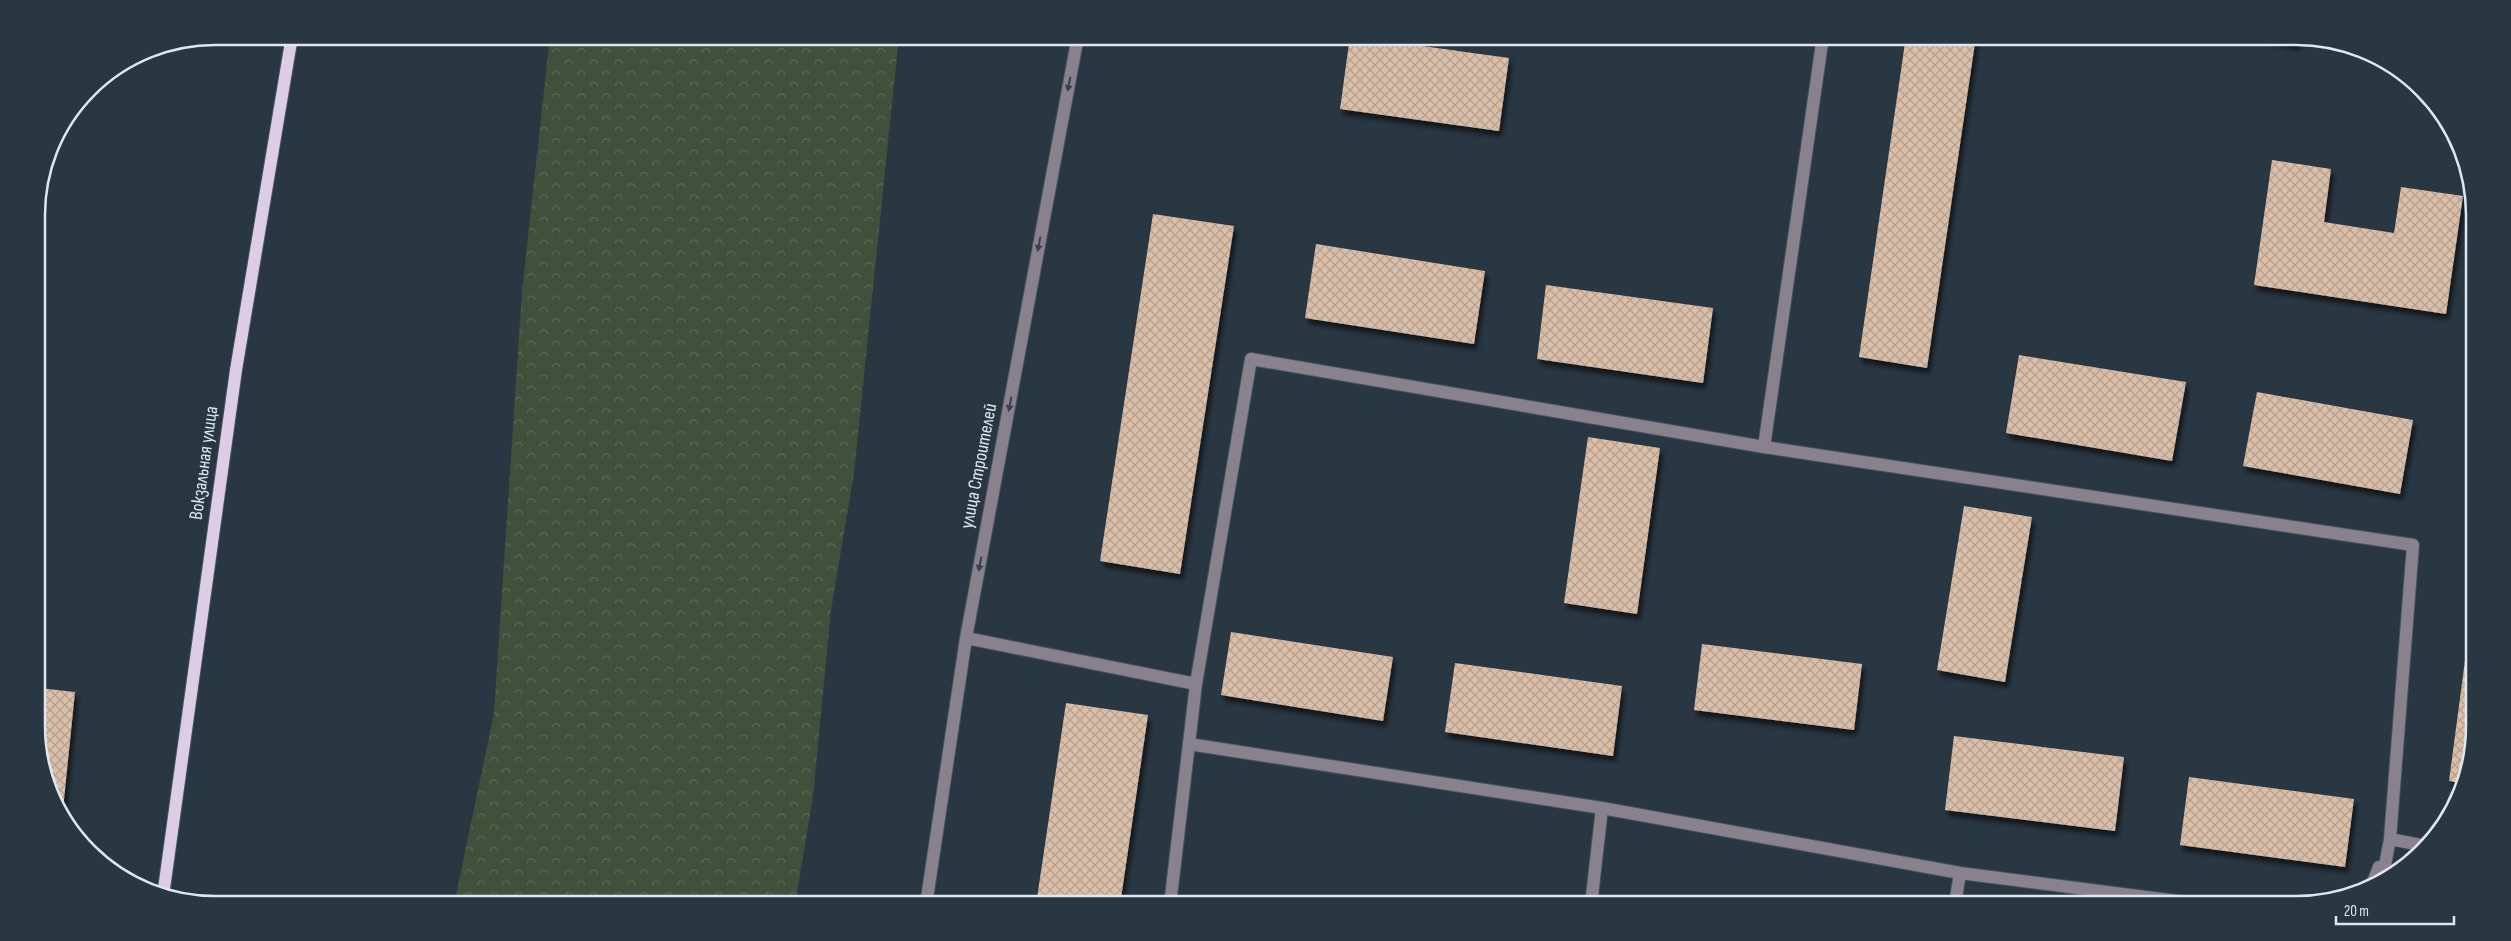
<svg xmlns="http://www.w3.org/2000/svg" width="2511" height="941" font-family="'Sofia Sans Condensed',sans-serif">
	<defs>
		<pattern id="forest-crowns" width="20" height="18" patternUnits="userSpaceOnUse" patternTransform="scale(1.25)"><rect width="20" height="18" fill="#40503a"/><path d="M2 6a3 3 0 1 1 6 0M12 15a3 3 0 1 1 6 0" fill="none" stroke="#5b6957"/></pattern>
		<pattern id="building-cross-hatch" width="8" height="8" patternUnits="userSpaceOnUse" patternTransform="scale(1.25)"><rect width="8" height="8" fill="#dbbea7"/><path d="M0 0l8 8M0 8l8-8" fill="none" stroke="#b5a08f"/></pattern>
		<filter id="shadow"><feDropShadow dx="3" dy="5.5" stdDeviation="2.5" flood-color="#0009"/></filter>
	</defs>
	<rect width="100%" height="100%" fill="#293743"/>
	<path fill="url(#forest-crowns)" d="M 550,36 L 899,36 L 854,473 L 831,610 L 813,797 L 795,905 L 454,905 L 494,713 L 522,291 Z"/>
	<path fill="url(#building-cross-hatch)" filter="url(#shadow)" d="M 1350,36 L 1509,58 L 1499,131 L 1340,109 Z
		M 1906,36 L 1976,36 L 1927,368 L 1859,357 Z
		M 2253,36 L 2296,36 L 2299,37 L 2298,45 Z
		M 2272,160 L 2331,169 L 2324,222 L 2394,233 L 2401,187 L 2463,196 L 2446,314 L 2254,285 Z
		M 1153,214 L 1234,226 L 1180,574 L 1100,561 Z
		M 1316,244 L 1485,271 L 1474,344 L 1305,318 Z
		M 1546,285 L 1713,308 L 1703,383 L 1537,359 Z
		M 2019,355 L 2186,382 L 2172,461 L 2006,433 Z
		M 2257,392 L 2413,420 L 2400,494 L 2243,466 Z
		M 1588,437 L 1660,448 L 1637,614 L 1564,603 Z
		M 1964,506 L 2032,517 L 2005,682 L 1937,670 Z
		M 2473,600 L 2475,726 L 2465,784 L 2449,781 Z
		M 1231,632 L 1393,657 L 1383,721 L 1221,695 Z
		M 1702,644 L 1862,664 L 1854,730 L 1694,710 Z
		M 1455,663 L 1622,686 L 1613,756 L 1445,732 Z
		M 39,688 L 75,692 L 63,809 L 40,760 Z
		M 1066,703 L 1148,715 L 1120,905 L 1036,905 Z
		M 1954,736 L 2124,757 L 2115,831 L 1945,810 Z
		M 2189,777 L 2354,799 L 2345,867 L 2180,845 Z"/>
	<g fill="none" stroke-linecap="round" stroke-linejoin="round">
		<g stroke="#46535f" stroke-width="14">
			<path id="minor" d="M 1764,447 L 1823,36
				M 966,638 L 1196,684
				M 1189,744 L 1602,808 L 1591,905
				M 1602,808 L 1960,873
				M 2390,839 L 2426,846
				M 2371,887 L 2379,867
				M 1955,904 L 1960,873 L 2200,904
				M 926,905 L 966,638 L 1078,36
				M 1170,905 L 1196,684 L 1251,359 L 1764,447 L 2413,545 L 2390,839 L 2382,881"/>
		</g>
		<g stroke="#46535f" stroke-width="14">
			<path id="major" d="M 163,896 L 236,370 L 292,36"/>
		</g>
		<use href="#minor" stroke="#89818d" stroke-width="12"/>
		<use href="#major" stroke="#ddcce6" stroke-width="12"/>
	</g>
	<defs><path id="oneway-solid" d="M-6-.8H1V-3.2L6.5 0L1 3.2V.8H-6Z" transform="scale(1.25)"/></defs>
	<g fill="#37424e">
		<use href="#oneway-solid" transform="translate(1069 84) rotate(101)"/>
		<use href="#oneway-solid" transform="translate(1039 244) rotate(101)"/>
		<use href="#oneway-solid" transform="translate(1010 404) rotate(101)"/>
		<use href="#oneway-solid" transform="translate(980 564) rotate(101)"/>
	</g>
	<g text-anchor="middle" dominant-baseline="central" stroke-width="5" stroke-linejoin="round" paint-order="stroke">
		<g font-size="19" fill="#dee7ef" stroke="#293743">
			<text transform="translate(204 463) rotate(-82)">Вокзальная улица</text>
			<text transform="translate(979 466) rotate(-79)">улица Строителей</text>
		</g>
	</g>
	<path d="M0 0H2511V941H0ZM215 45H2296A170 170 0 0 1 2466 215V726A170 170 0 0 1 2296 896H215A170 170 0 0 1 45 726V215A170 170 0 0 1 215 45Z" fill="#293743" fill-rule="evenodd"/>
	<path fill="none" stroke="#dee7ef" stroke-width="2.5" d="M215 45H2296A170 170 0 0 1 2466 215V726A170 170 0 0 1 2296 896H215A170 170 0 0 1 45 726V215A170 170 0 0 1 215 45Z"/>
	<path d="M2336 916v8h118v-8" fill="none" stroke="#dee7ef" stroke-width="2.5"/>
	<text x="2344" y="916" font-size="15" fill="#dee7ef" stroke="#293743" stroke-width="4" paint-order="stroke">20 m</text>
</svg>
